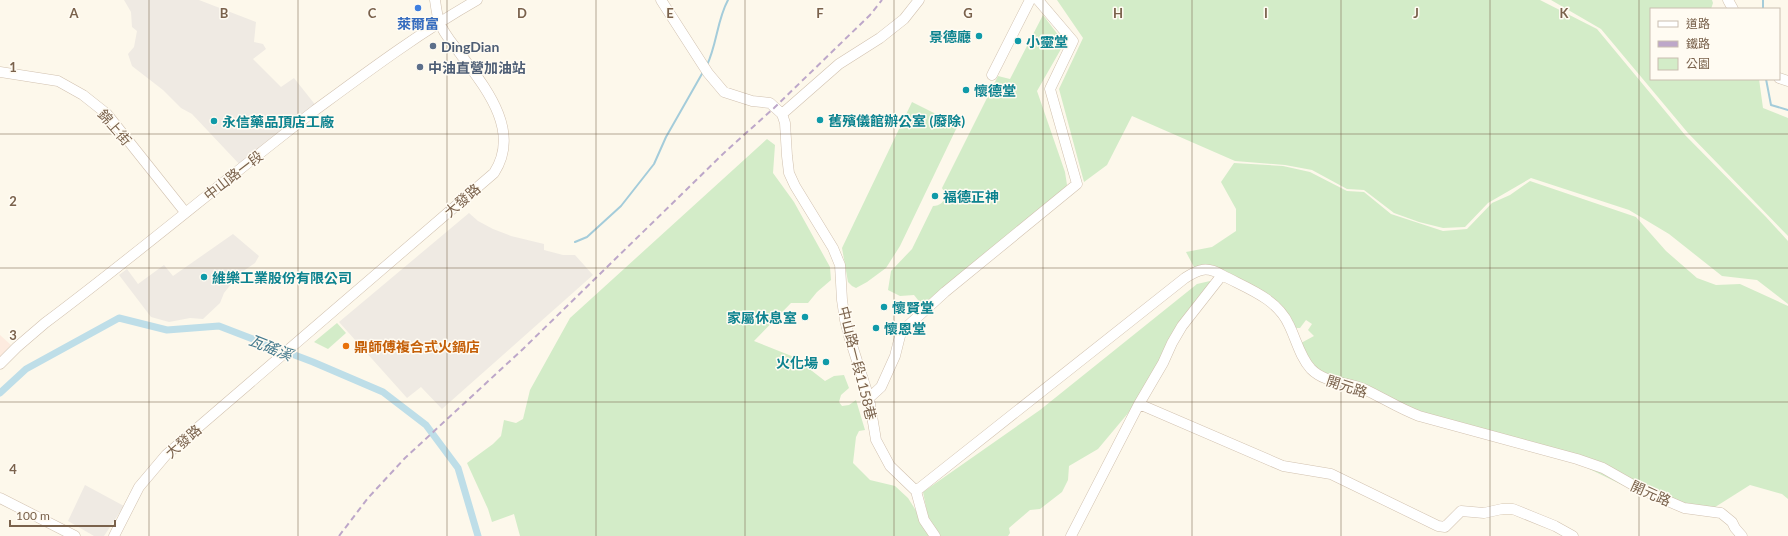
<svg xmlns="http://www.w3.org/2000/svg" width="1788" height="536" font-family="Lato,'Noto Sans TC',sans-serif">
	<rect width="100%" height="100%" fill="#fdf8eb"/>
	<path fill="#fdebdf" d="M 0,335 L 11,345 L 0,357 Z"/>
	<path fill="#efeae3" d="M 124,0 L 199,0 L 256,22 L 254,42 L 263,44 L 266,49 L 253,59 L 281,87 L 294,78 L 317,107 L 241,166 L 192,114 L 181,108 L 163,90 L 132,66 L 128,54 L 134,47 L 137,31 L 132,27 L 131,12 Z
		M 469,213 L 478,221 L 493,229 L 511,236 L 544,244 L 544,250 L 563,255 L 575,255 L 593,275 L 442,409 L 421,387 L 407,398 L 339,322 Z
		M 233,234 L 259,256 L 255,263 L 239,274 L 224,293 L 220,303 L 203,319 L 190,318 L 169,322 L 151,317 L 119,275 L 127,269 L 138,284 L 164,265 L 173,276 Z
		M 85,485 L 124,506 L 104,536 L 94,536 L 68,521 Z"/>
	<path fill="#d3ecc8" d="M 1057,0 L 1540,0 L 1597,29 L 1685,135 L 1766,217 L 1788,241 L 1788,304 L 1757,280 L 1722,276 L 1669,234 L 1629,210 L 1531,178 L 1488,203 L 1465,227 L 1443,228 L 1419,222 L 1394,213 L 1364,190 L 1347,189 L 1312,170 L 1285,165 L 1235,161 L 1132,116 L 1107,165 L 1084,182 L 1059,89 L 1083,38 Z
		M 1551,0 L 1712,0 L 1713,3 L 1711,9 L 1651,9 L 1651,79 L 1759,79 L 1763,108 L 1788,118 L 1788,236 L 1688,133 L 1601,29 Z
		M 1043,15 L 1062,40 L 1061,49 L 1037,91 L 1065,172 L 1067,185 L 1065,189 L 922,305 L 914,295 L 900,296 L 888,290 L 891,271 L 912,249 L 933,206 C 940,206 944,202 946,195 L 942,188 L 998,76 L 1010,79 Z
		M 912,102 L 958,125 L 900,246 L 886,268 L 867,282 L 856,288 L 852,286 L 848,282 L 842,248 Z
		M 767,139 L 775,145 L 773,173 L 794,202 L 830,267 L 831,280 L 817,292 L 808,303 L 791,303 L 754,341 L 794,357 L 825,381 L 834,376 L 844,375 L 849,388 L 841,395 L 839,402 L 842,406 L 849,405 L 856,400 L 865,430 L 859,431 L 856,437 L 853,463 L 870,480 L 895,486 L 908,498 L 932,536 L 520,536 L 514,514 L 492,522 L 488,509 L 467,463 L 493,444 L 501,436 L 504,420 L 516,423 L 523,419 L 530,390 L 570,318 Z
		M 1234,163 L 1283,166 L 1310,172 L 1347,191 L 1364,192 L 1391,214 L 1443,231 L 1467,229 L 1492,203 L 1510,195 L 1530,181 L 1636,217 L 1666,251 L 1697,278 L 1716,285 L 1740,284 L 1788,306 L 1788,499 L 1782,494 L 1750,485 L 1712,509 L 1651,499 L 1571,460 L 1427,423 L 1366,390 L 1330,381 L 1311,363 L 1301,343 L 1314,336 L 1308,330 L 1312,324 L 1306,320 L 1300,328 L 1292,328 L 1281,309 L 1218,276 L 1202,272 L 1139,313 L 1194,267 L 1186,252 L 1212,247 L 1236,231 L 1236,209 L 1221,182 Z
		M 1210,281 L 1215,285 L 1158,371 L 1129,412 L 1098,449 L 1069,466 L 1068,480 L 1062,492 L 1040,509 L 1030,510 L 1009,528 L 1010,533 L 1008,536 L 935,536 L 929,522 L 923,492 L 1040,410 L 1197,284 Z
		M 337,323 L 346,333 L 328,349 L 314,342 Z"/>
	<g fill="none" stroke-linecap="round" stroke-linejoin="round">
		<path stroke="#a4ccda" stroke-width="2" d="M 1763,0 L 1763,9
			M 707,65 C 717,44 717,20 728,0
			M 1766,79 L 1771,105 L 1788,110
			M 575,242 L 587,237 L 621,206 L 654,164 L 666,137 L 703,72"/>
		<path stroke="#bedee8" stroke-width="7" d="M 0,393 L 26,369 L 119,318 L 167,330 L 219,326 L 313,362 L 383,392 L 426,425 L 458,468 L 478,536"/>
		<g stroke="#d1c1af" stroke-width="11">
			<path id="minor" d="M 661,0 L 708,73 L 724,92 L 752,101 L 770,103 L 782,114 L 785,123 L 787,156 L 789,173 L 795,186 L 833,248 L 840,265 L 842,300 L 845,320 L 849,336 L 869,398 L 876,440 L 890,466 L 916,491 L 924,520 L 935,536
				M 1728,0 L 1733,9
				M 0,72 L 58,81 L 83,95 L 107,114 L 185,212
				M 992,75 L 1030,0
				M 1779,78 L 1788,81
				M 782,114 L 839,64 L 880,38 L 904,19 L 919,0
				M 0,364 L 17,347 L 45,323 C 136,255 223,181 314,111 C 367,72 419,33 477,0
				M 869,398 L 881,387 L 895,356 L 901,332 L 945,292 L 1077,184 L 1050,89 L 1073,41 L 1038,0
				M 1139,404 L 1283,466 L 1331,474 L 1438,526 L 1445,527 L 1461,511 L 1484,513 L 1502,509 L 1513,509 L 1555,526 L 1573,536
				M 916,491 L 1185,278 C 1199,269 1207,266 1222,275
				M 0,498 L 75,536
				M 114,536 L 139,487 L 166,455 L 494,173 C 522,130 484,86 459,52 C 452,43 443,33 439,21 C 437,15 436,7 435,0
				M 1071,536 L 1139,404 L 1163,363 L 1172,343 L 1182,326 L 1222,275 C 1246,288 1277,298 1289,325 C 1296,339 1300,357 1311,369 C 1326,384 1346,381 1364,389 C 1383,398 1400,409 1419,416 L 1577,459 L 1603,468 L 1640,489 L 1684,508 L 1721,513 L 1732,522 L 1735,528 L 1742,536"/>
		</g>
		<use href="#minor" stroke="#fff" stroke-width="10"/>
		<path stroke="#bda7c9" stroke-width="2" stroke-dasharray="6 4" stroke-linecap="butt" d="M 339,536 L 368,498 L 405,458 L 523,349 L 726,151 L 774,108 L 870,15 L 882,0"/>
	</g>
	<path fill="none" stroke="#7a624c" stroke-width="1" stroke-opacity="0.55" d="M 149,0 L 149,536M 298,0 L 298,536M 447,0 L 447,536M 596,0 L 596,536M 745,0 L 745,536M 894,0 L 894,536M 1043,0 L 1043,536M 1192,0 L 1192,536M 1341,0 L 1341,536M 1490,0 L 1490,536M 1639,0 L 1639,536M 0,134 L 1788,134M 0,268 L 1788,268M 0,402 L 1788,402"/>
	<circle fill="#3f7fe0" stroke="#fffbf2" stroke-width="1.5" cx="418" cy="8" r="4"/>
	<g fill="#0f9aa8" stroke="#fffbf2" stroke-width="1.5">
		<circle cx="979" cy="36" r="4"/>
		<circle cx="1018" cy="41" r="4"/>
		<circle cx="966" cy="90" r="4"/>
		<circle cx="820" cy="120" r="4"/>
		<circle cx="214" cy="121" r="4"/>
		<circle cx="935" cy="196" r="4"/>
		<circle cx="204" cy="277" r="4"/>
		<circle cx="884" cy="307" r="4"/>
		<circle cx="805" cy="317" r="4"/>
		<circle cx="876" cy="328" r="4"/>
		<circle cx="826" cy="362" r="4"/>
	</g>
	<g fill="#5c6f8a" stroke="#fffbf2" stroke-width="1.5">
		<circle cx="433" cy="46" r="4"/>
		<circle cx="420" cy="67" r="4"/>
	</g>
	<circle fill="#e8710a" stroke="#fffbf2" stroke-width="1.5" cx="346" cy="346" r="4"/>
	<g text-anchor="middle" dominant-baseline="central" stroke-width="3" stroke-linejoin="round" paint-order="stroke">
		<g font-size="14" font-weight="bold" fill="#366cbe" stroke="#fffbf2">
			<text x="418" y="23">萊爾富</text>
		</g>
		<g font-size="14" font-weight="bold" fill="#0d838f" stroke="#fffbf2" text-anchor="start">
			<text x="971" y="36" text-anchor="end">景德廳</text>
			<text x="1026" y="41">小靈堂</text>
			<text x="974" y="90">懷德堂</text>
			<text x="828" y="120">舊殯儀館辦公室 (廢除)</text>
			<text x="222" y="121">永信藥品頂店工廠</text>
			<text x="943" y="196">福德正神</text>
			<text x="212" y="277">維樂工業股份有限公司</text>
			<text x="892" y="307">懷賢堂</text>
			<text x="797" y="317" text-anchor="end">家屬休息室</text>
			<text x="884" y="328">懷恩堂</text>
			<text x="818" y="362" text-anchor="end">火化場</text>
		</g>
		<g font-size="14" font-weight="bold" fill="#4e5e75" stroke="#fffbf2" text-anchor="start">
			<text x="441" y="46">DingDian</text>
			<text x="428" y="67">中油直營加油站</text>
		</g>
		<g font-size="14" fill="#7a624c" stroke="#fffbf2">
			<text transform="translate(115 127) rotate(49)">錦上街</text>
			<text transform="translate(233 175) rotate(-38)">中山路一段</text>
			<text transform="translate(462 200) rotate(-41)">大發路</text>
			<text transform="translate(858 363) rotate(76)">中山路一段1158巷</text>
			<text transform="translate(1347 386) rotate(18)">開元路</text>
			<text transform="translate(183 441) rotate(-41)">大發路</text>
			<text transform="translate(1651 493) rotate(24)">開元路</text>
		</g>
		<g font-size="14" font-weight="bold" fill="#c56008" stroke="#fffbf2" text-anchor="start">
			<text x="354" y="346">鼎師傅複合式火鍋店</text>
		</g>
		<g font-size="15" font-style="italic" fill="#457a8d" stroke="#fffbf2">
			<text transform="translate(271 347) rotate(22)">瓦磘溪</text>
		</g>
	</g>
	<g font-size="13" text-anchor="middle" font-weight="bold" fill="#7a624c" stroke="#fffbf2" stroke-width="3" stroke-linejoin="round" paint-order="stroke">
		<text x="74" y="18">A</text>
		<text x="224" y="18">B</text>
		<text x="372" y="18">C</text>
		<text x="522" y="18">D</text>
		<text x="670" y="18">E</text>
		<text x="820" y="18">F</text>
		<text x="968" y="18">G</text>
		<text x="1118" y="18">H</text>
		<text x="1266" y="18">I</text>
		<text x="1416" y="18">J</text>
		<text x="1564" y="18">K</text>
		<text x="13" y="72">1</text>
		<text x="13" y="206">2</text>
		<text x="13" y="340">3</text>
		<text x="13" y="474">4</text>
	</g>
	<rect x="1650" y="8" width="130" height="72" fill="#fffbf2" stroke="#cabeb0"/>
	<rect x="1658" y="21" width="20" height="6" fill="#ffffff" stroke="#cabeb0"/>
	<text x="1686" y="28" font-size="12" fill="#7a624c">道路</text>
	<rect x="1658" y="41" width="20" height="6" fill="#bda7c9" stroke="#cabeb0"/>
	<text x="1686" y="48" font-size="12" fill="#7a624c">鐵路</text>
	<rect x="1658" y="58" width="20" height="12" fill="#d3ecc8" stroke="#cabeb0"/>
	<text x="1686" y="68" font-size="12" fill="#7a624c">公園</text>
	<path d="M10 520v6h105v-6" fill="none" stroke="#7a624c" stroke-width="2"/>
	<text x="16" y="520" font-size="12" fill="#7a624c" stroke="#fffbf2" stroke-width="3" paint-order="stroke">100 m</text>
</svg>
